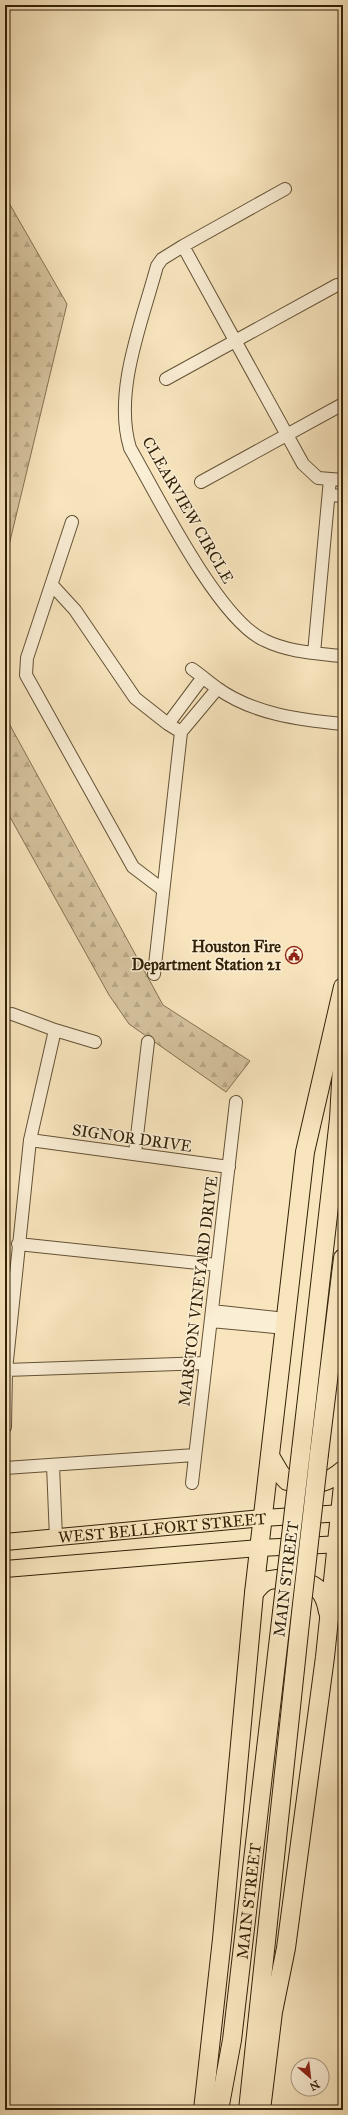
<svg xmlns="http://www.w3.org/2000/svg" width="348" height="2115" font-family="'IM FELL Great Primer',serif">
	<defs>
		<pattern id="forest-firs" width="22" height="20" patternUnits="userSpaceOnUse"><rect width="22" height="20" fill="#d6c49f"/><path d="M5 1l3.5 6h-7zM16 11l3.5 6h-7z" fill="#b8a887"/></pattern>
	</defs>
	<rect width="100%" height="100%" fill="#f8e5be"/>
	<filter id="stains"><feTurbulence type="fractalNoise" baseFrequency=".005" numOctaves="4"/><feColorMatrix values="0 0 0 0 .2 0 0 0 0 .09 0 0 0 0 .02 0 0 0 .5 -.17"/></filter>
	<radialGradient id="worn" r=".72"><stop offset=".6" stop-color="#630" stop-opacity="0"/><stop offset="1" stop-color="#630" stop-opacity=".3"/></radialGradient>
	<path fill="url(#forest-firs)" stroke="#847253" d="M 5,196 L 67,304 L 5,562 Z
		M 5,716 L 163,1005 L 250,1061 L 226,1092 L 129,1024 L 109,995 L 5,808 Z"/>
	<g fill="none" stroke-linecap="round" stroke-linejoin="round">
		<g stroke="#645235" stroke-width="14">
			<path id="minor" d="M 285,189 L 183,246 L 162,259 L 157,266 C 142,322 113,392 130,448 C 157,495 218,619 264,640 C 288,652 315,653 341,656
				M 183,246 L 303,464 L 318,478 L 343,480
				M 166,379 L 337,285
				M 201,482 L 343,404
				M 330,495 L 343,496
				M 72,522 L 27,658 L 26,675 L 133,867 L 162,889
				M 52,585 L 75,610 L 135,698 L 168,724 L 181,732
				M 314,653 L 330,479
				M 192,669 C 201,675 208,682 217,688 C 253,714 300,720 343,724
				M 168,724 L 203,677
				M 154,974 L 181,732 L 217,689
				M 12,1014 L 55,1030 L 95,1042
				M 30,1140 L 229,1167
				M 135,1153 L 148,1042
				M 18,1244 L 217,1265
				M 212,1311 L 286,1319
				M 211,1321 L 285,1328
				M 6,1370 L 206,1363
				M 5,1427 L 6,1370 L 30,1140 L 55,1030
				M 53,1465 L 56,1538
				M 5,1468 L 195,1455
				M 192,1483 L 236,1102"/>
		</g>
		<g stroke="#322107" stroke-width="18">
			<g id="major">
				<path id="s1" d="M 5,1542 L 263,1518 L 343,1513"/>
				<path d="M 5,1569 L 259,1548 L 343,1544"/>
			</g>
		</g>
		<g stroke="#322107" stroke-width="20">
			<g id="highway">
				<path d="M 301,1451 L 339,1119 L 343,1047"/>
				<path d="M 319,1454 L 343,1258"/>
				<path d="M 270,1456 L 280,1473 L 287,1481 C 313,1483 322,1488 343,1470"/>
				<path d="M 254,1593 C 258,1588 263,1581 270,1580 C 286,1577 313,1579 322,1594 C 325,1599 327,1606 328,1612"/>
				<path d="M 203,2110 L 222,1939 L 254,1593 L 305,1152 L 343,987"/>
				<path id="s2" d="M 219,2110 L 232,2040 L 282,1612"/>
				<path d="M 248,2110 L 301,1613"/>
				<path d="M 261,2110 L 273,2012 L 286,1948 L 325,1657 L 343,1485"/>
			</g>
		</g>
		<use href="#minor" stroke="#faeed5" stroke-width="12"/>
		<use href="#major" stroke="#f8e5be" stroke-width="16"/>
		<use href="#highway" stroke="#f8e5be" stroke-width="18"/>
		<g stroke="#322107" stroke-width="20" stroke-linecap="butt">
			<path id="highway-bridge" d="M 282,1612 L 301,1451
				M 301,1613 L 319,1454"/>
		</g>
		<use href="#highway-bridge" stroke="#f8e5be" stroke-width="18"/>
	</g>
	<defs>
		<g id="civic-ring" transform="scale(0.9)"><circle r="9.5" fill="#faeed5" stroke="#8f2418" stroke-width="1.5"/><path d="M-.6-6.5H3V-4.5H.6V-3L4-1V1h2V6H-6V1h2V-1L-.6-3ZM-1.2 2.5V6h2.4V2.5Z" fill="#8f2418"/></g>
	</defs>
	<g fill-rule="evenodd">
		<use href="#civic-ring" x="294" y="955"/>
	</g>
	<g text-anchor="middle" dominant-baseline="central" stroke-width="3" stroke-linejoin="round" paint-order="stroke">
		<g font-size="16" fill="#322107" stroke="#faeed5">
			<text transform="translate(188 510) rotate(60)">CLEARVIEW CIRCLE</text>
			<text transform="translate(132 1138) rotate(8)">SIGNOR DRIVE</text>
			<text transform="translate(198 1291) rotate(-83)">MARSTON VINEYARD DRIVE</text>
			<text stroke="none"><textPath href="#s1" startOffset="158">WEST BELLFORT STREET</textPath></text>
			<text transform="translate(286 1579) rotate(-83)">MAIN STREET</text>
			<text stroke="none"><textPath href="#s2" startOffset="211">MAIN STREET</textPath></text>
		</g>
		<g font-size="16" font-weight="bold" fill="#322107" stroke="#faeed5" text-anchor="end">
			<text x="281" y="946">Houston Fire<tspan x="281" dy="18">Department Station 21</tspan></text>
		</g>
	</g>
	<rect width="348" height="2115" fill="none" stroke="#f8e5be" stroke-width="20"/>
	<rect x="6" y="6" width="336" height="2103" fill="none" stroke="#322107" stroke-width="2"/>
	<rect x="10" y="10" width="328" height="2095" fill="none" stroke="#322107"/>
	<g transform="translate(310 2077) rotate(152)"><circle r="19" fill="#faeed5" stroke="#aa9c83"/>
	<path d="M0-3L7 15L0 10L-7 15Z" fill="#8f2418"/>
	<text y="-6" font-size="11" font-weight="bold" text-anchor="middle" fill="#322107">N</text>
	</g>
	<rect width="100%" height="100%" filter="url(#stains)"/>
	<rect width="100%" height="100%" fill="url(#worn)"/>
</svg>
